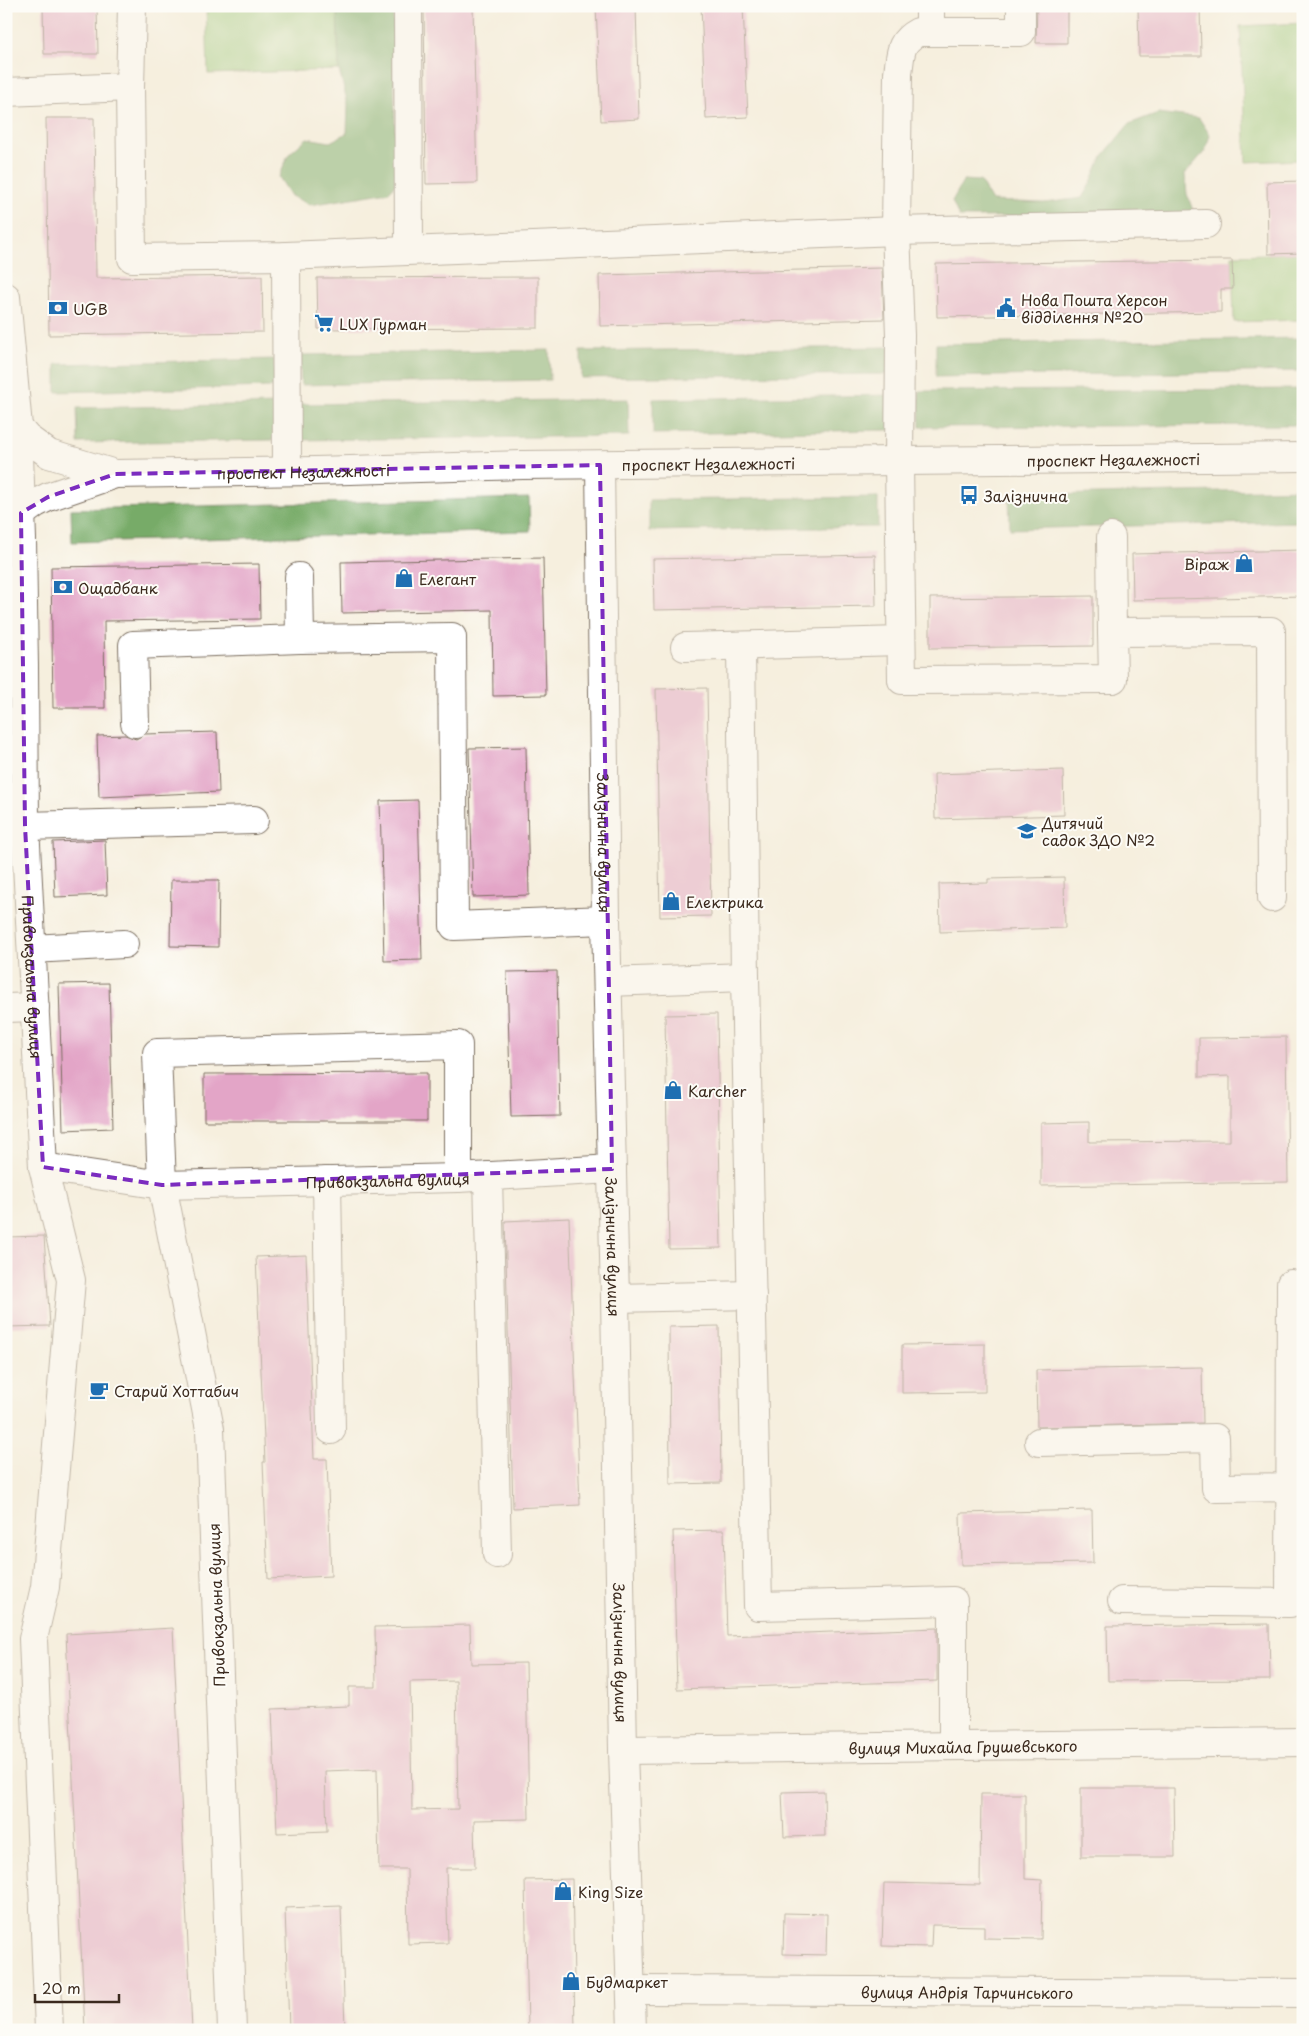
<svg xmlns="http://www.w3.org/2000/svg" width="1309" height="2036" font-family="'Playpen Sans',sans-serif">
	<rect width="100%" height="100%" fill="#fdfcf7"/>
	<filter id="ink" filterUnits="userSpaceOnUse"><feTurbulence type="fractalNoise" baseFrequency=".02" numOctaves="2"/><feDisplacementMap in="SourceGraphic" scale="10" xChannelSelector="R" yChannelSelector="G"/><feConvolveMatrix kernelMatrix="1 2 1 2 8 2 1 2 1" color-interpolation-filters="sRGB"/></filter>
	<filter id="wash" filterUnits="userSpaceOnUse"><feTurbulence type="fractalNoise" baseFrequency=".0096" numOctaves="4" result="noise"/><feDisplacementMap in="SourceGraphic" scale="20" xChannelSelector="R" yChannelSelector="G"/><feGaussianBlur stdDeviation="1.12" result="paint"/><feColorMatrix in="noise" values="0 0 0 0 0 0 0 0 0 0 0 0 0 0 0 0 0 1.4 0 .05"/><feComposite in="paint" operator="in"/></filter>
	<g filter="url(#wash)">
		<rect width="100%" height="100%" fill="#f6efde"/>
		<path fill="#94c677" stroke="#68784a" d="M 206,6 L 337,6 L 339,70 L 208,74 Z
			M 1303,23 L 1303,160 L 1246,162 L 1240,26 Z
			M 1303,253 L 1303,320 L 1234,322 L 1232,255 Z"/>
		<path fill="#77ab68" stroke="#596a43" d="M 337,6 L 393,6 L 396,184 L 389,192 L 310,205 L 291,196 L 279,177 L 288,155 L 307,138 L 330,142 L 347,133 L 348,104 L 339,70 Z
			M 1158,113 L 1199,118 L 1210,135 L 1205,151 L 1185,174 L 1187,194 L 1195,216 L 959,217 L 952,201 L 964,180 L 980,181 L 992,201 L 1044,203 L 1082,198 L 1091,182 L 1102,157 L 1129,124 Z
			M 1303,338 L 1303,371 L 936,377 L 936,344 Z
			M 889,347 L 889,374 L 581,378 L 581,351 Z
			M 549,350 L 550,380 L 301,385 L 300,355 Z
			M 274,359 L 275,387 L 56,392 L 56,364 Z
			M 1303,389 L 1303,425 L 920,427 L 919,391 Z
			M 889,395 L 890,430 L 653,434 L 653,399 Z
			M 628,399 L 629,436 L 299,440 L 299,404 Z
			M 277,404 L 278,440 L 78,443 L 77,408 Z
			M 1303,489 L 1303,522 L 1010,529 L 1009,496 Z
			M 878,497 L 878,527 L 649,531 L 649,500 Z
			M 529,498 L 530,531 L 72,542 L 71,509 Z"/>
		<g id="blocks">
			<path fill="#e3a5c7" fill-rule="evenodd" d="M 43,6 L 97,6 L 98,54 L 44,54 Z
				M 424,6 L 473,6 L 477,183 L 426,184 Z
				M 596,6 L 636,6 L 639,119 L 601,121 Z
				M 701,6 L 743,6 L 748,117 L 706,119 Z
				M 1037,6 L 1067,6 L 1067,43 L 1036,43 Z
				M 1138,6 L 1200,6 L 1201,56 L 1139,56 Z
				M 46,118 L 94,118 L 96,278 L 262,276 L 263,332 L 49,335 Z
				M 1303,181 L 1303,253 L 1268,254 L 1267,182 Z
				M 1221,260 L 1232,260 L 1233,289 L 1221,289 L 1221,312 L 937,317 L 936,264 Z
				M 882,268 L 884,319 L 600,326 L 599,275 Z
				M 538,277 L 538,328 L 318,329 L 317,278 Z
				M 1303,550 L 1303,596 L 1133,600 L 1132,554 Z
				M 875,555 L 876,606 L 654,610 L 653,559 Z
				M 543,558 L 546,695 L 493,696 L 492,610 L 342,613 L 341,562 Z
				M 259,564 L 260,619 L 104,621 L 105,708 L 53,708 L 51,567 Z
				M 1093,596 L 1093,646 L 930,648 L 930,598 Z
				M 707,688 L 711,916 L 660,917 L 656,689 Z
				M 217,732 L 219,792 L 99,797 L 97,736 L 125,735 L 136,739 L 145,734 Z
				M 526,747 L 529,895 L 473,897 L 469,748 Z
				M 1063,770 L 1064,815 L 935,819 L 934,774 Z
				M 418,800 L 422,960 L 384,961 L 380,801 Z
				M 105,840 L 107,895 L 55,897 L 53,842 Z
				M 1064,877 L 1065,928 L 940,932 L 939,884 L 988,883 L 988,879 Z
				M 171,880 L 219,880 L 218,947 L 170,946 Z
				M 557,971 L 560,1116 L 511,1117 L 507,972 Z
				M 109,983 L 113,1128 L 63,1130 L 59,984 Z
				M 717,1014 L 721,1248 L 669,1249 L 665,1015 Z
				M 1286,1037 L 1288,1182 L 1041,1186 L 1041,1123 L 1089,1122 L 1089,1142 L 1230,1141 L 1230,1076 L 1199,1077 L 1199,1038 Z
				M 427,1073 L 427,1121 L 204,1121 L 204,1074 Z
				M 569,1218 L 580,1505 L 513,1508 L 505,1221 Z
				M 44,1236 L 50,1326 L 6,1327 L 6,1237 Z
				M 306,1255 L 314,1459 L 327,1459 L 331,1576 L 268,1579 L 263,1462 L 265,1462 L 256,1257 Z
				M 719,1326 L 721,1483 L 670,1484 L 669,1327 Z
				M 985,1344 L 985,1392 L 902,1393 L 902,1345 Z
				M 1202,1367 L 1203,1423 L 1037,1427 L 1036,1370 Z
				M 1092,1510 L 1093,1563 L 961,1565 L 960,1513 Z
				M 724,1530 L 727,1636 L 937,1628 L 937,1681 L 677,1689 L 673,1531 Z
				M 1269,1624 L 1270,1680 L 1108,1681 L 1107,1626 Z
				M 470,1625 L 471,1664 L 526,1663 L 529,1819 L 474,1820 L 475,1868 L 446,1868 L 448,1943 L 408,1944 L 407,1869 L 379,1869 L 377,1769 L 325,1771 L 327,1831 L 277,1833 L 272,1709 L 349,1706 L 349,1687 L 376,1687 L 375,1627 ZM 456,1681 L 458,1809 L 412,1810 L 410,1682 Z
				M 173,1628 L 192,2030 L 85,2030 L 66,1634 Z
				M 1081,1788 L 1174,1788 L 1175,1857 L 1081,1857 Z
				M 824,1791 L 825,1836 L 784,1837 L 782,1792 Z
				M 981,1794 L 1025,1794 L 1025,1879 L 1042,1880 L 1041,1939 L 984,1938 L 984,1926 L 932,1925 L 931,1947 L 882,1946 L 884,1883 L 980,1885 Z
				M 572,1879 L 575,2030 L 528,2030 L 525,1880 Z
				M 341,1906 L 345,2030 L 289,2030 L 285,1908 Z
				M 784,1913 L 827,1914 L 826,1955 L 783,1954 Z"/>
		</g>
	</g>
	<g filter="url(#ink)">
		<use href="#blocks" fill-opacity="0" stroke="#7c6f61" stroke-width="1"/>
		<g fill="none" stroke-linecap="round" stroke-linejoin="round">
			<g stroke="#7c6f61" stroke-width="30">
				<g id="minor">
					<path d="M 132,6 L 130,87 L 132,258 L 286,256 L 896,231 L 1206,224"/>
					<path d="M 408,6 L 409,250"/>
					<path d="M 930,6 L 930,31"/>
					<path d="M 1021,6 L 1021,32 L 918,32 C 899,42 901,53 898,73 L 896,231 L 900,335 L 899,462 L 902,680 L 1113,679 L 1112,632 L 1271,631 L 1272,898"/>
					<path d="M 6,92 L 130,87"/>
					<path d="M 286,256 L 287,471"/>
					<path id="s1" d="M 600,465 L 606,920 L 615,1298 L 623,1750 L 632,2030"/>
					<path d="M 1111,537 L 1112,632"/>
					<path d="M 299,577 L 300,639"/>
					<path d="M 741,646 L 745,977 L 758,1606 L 953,1601 L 953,1746"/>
					<path d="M 685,647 L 901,641"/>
					<path id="s2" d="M 24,667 L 25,826 L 43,1167 L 71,1280 L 45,1587 L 33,1639 L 49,2030"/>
					<path d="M 135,723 L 133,645 L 300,639 L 452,637 L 454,926 L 606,920"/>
					<path d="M 25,826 L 254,820"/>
					<path d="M 32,949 L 124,944"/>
					<path d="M 608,982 L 745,977"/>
					<path d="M 6,1008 L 35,1007"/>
					<path id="s3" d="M 43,1167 L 162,1185 L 458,1178 L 612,1169"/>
					<path d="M 488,1176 L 497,1554"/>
					<path d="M 327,1181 L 331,1430"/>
					<path d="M 615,1298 L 752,1295"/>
					<path d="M 1039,1442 L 1215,1438 L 1216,1488 L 1303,1487"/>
					<path d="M 1122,1601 L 1290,1603 L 1291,1284"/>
					<path id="s4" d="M 623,1750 L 1303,1742"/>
					<path id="s5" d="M 631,1990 L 1303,1993"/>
					<path d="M 232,2030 L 210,1429 L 162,1185 L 157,1053 L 458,1045 L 458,1178"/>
				</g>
			</g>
			<g stroke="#7c6f61" stroke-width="30">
				<g id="major">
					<path d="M 6,297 L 18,427 L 22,539 L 24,667"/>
					<path d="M 12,421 L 27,438 L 49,454 L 115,474"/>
					<path id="s6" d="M 6,525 L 36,503 L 48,497 L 115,474 L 315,471 L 523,465 L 1303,457"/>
				</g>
			</g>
			<use href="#minor" stroke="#fff" stroke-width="28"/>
			<use href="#major" stroke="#fff" stroke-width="28"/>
		</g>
	</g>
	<path d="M0 0H1309V2036H0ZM 600,465 L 612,1169 L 162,1185 L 43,1167 L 25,826 L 21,513 L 48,497 L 115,474 Z" fill="#f6efde" fill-opacity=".55" fill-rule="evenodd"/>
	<path fill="none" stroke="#7b2cbf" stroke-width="4" stroke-dasharray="10 6" stroke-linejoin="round" d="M 600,465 L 612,1169 L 162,1185 L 43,1167 L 25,826 L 21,513 L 48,497 L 115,474 Z"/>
	<defs>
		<g id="bank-bare" transform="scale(1.5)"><path d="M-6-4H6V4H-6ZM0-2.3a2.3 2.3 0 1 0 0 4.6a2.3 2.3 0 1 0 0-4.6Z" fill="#1f6fb2" stroke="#fdfcf7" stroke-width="2.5" paint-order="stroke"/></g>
		<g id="civic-bare" transform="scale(1.5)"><path d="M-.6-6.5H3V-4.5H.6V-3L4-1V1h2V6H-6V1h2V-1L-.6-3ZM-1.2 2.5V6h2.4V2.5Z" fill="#1f6fb2" stroke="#fdfcf7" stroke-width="2.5" paint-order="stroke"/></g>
		<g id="supermarket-bare" transform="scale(1.5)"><path d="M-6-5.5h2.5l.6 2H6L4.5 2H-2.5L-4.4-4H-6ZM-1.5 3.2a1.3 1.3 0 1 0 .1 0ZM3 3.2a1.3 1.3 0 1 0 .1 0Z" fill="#1f6fb2" stroke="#fdfcf7" stroke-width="2.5" paint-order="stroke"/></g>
		<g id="bus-bare" transform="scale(1.5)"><path d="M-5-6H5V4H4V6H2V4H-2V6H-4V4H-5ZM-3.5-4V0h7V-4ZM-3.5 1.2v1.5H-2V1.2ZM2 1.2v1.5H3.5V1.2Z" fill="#1f6fb2" stroke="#fdfcf7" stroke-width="2.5" paint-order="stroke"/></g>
		<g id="shop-bare" transform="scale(1.5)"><path d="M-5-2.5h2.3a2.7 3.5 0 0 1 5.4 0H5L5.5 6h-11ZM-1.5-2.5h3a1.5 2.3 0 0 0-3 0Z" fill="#1f6fb2" stroke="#fdfcf7" stroke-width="2.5" paint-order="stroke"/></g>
		<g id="school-bare" transform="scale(1.5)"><path d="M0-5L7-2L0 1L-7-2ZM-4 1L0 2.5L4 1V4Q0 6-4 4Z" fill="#1f6fb2" stroke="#fdfcf7" stroke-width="2.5" paint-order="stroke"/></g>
		<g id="cafe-bare" transform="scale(1.5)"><path d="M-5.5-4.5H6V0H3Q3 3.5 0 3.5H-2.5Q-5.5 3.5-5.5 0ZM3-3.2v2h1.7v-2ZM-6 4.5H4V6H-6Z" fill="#1f6fb2" stroke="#fdfcf7" stroke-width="2.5" paint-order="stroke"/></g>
	</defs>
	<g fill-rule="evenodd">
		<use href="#bank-bare" x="58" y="308"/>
		<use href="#civic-bare" x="1006" y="308"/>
		<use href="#supermarket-bare" x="324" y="323"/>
		<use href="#bus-bare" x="969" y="495"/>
		<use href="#shop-bare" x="1244" y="563"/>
		<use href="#shop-bare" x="404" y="578"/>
		<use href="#bank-bare" x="63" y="587"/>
		<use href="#school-bare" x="1027" y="831"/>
		<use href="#shop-bare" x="671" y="901"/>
		<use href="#shop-bare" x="673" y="1090"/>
		<use href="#cafe-bare" x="99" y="1390"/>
		<use href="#shop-bare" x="563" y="1891"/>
		<use href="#shop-bare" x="571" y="1981"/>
	</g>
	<g text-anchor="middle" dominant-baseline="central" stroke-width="4" stroke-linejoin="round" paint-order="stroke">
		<g font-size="15" fill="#3b2a1e" stroke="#fdfcf7" text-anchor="start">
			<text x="1021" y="299">Нова Пошта Херсон<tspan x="1021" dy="17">відділення №20</tspan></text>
			<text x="73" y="308">UGB</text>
			<text x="339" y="323">LUX Гурман</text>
			<text x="984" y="495">Залізнична</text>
			<text x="1229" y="563" text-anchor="end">Віраж</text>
			<text x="419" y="578">Елегант</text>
			<text x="78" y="587">Ощадбанк</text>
			<text x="1042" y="822">Дитячий<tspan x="1042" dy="17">садок ЗДО №2</tspan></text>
			<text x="686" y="901">Електрика</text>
			<text x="688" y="1090">Karcher</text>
			<text x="114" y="1390">Старий Хоттабич</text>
			<text x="578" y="1891">King Size</text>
			<text x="586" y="1981">Будмаркет</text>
		</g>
		<g font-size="15" fill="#3b2a1e" stroke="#fdfcf7">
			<text stroke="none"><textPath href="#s6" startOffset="1120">проспект Незалежності</textPath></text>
			<text stroke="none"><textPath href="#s6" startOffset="715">проспект Незалежності</textPath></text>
			<text stroke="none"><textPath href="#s6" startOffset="310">проспект Незалежності</textPath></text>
			<text stroke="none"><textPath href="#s1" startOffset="378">Залізнична вулиця</textPath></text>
			<text stroke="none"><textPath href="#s2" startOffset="310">Привокзальна вулиця</textPath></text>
			<text stroke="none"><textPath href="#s3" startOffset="346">Привокзальна вулиця</textPath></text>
			<text stroke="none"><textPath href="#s1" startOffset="782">Залізнична вулиця</textPath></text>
			<text transform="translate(216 1605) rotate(-92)">Привокзальна вулиця</text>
			<text stroke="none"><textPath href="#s1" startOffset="1188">Залізнична вулиця</textPath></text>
			<text stroke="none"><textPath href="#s4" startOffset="340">вулиця Михайла Грушевського</textPath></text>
			<text stroke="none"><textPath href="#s5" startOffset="336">вулиця Андрія Тарчинського</textPath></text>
		</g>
	</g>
	<rect width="1309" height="2036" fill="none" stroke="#fdfcf7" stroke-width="25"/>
	<path d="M35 1994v8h84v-8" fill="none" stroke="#3b2a1e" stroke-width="2.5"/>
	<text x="42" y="1994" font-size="15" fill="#3b2a1e" stroke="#fdfcf7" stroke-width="4" paint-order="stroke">20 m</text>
</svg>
